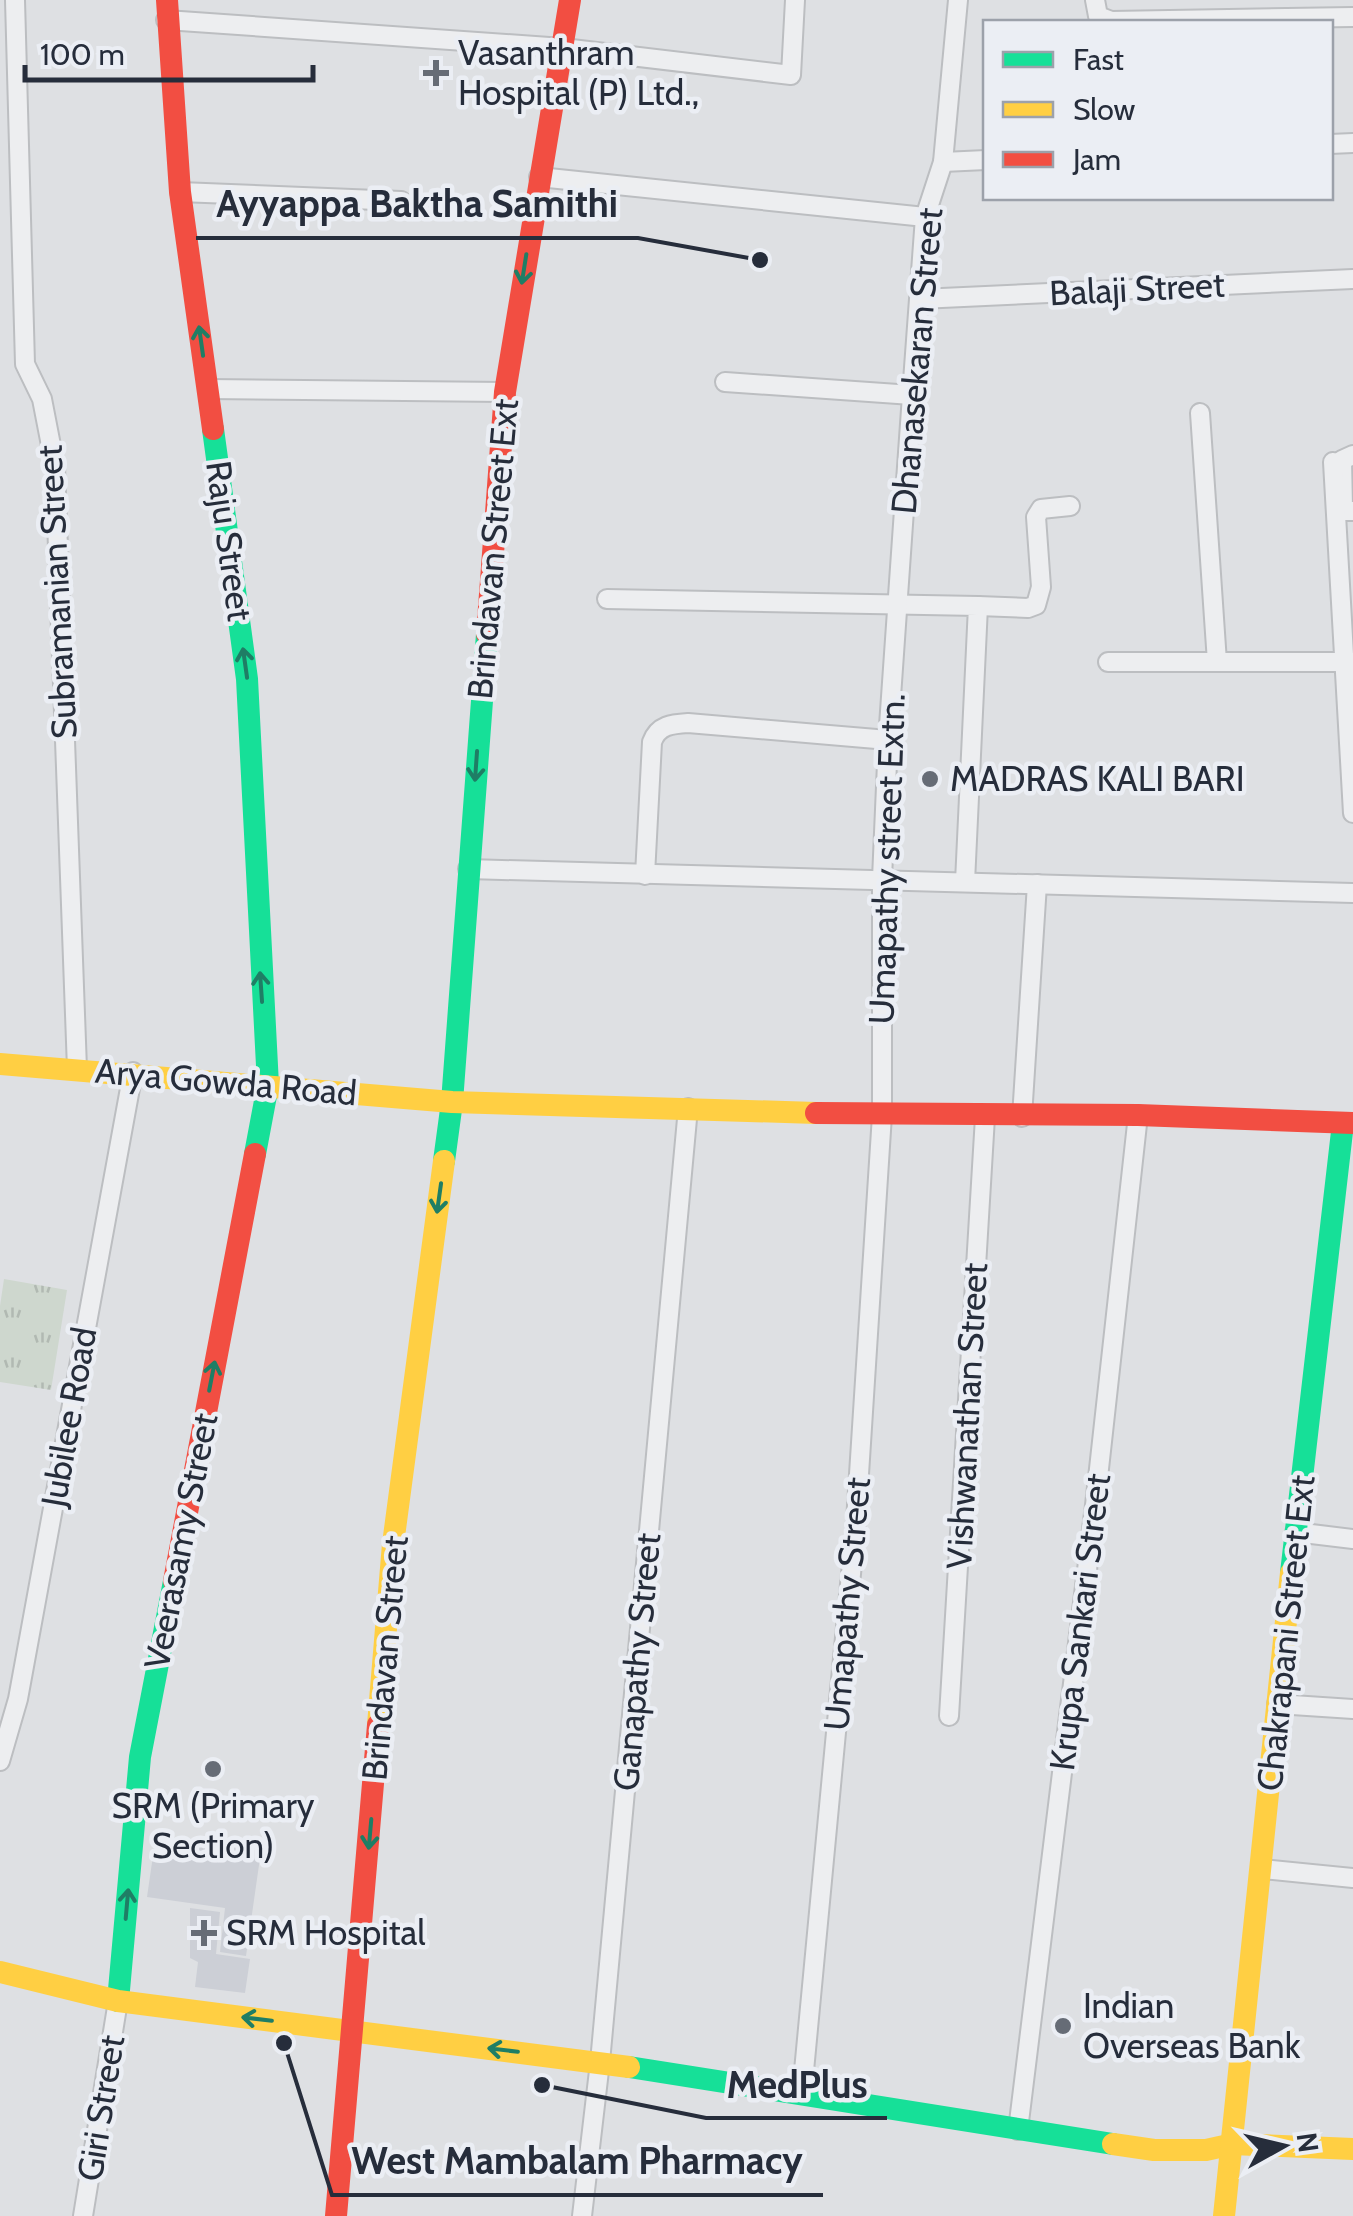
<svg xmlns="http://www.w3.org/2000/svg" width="1353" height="2216" font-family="Cabin,sans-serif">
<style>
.built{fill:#cccfd6}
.park{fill:url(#park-tufts)}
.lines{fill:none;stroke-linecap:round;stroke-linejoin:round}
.street-casing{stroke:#bcbec1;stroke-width:22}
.street{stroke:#edeef0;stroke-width:18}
.fast{stroke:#16e098;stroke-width:22}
.slow{stroke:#ffcf43;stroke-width:22}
.jam{stroke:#f24e42;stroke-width:22}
.oneway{stroke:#1f7e65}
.poi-dot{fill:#666c76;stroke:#ebeef4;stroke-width:4}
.labels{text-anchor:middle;stroke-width:9;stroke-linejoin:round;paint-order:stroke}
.poi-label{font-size:35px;fill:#262d3b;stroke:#ebeef4;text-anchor:start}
.street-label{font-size:35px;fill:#262d3b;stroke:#ebeef4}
.leader{fill:none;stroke:#262d3b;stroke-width:4}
.callout-dot{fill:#262d3b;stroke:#ebeef4;stroke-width:4}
.callout-label{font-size:38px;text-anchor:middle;font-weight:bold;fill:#262d3b;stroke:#ebeef4;stroke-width:9;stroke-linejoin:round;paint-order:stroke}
</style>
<defs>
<pattern id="park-tufts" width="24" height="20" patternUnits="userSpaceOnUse" patternTransform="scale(2.5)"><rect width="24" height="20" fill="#ced7ce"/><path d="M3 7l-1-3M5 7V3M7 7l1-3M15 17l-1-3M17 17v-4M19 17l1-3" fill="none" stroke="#b1b9b2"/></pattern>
</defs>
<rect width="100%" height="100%" fill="#dee0e3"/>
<!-- built -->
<g class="built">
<polygon points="156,1835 261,1851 246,1956 220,1952 225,1908 147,1897"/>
<polygon points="190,1908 220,1912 216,1954 250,1959 245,1993 195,1987 198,1962 190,1958"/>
</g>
<!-- park -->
<polygon class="park" points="4,1279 67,1290 51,1390 0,1382 0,1306"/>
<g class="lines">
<defs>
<g id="street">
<polyline points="15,0 25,364 42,399 55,466 77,1069"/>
<polyline points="1095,0 1098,16 1111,21 1353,17"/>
<polyline points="166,20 563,48 791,75 795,0"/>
<polyline points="1330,144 1353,143"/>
<polyline points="943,162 986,160"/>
<polyline points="539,177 925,217"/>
<polyline points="180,192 401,201"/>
<polyline points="920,299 1353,279"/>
<polyline points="725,382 912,395"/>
<polyline points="208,389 505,392"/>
<polyline points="1200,413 1217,662"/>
<polyline points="1353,455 1342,460 1343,507 1346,511 1353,511"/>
<polyline points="1333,462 1353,813"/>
<polyline points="607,599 978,606 965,882"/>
<polyline points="978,606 1028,608 1036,605 1041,587 1036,517 1041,509 1070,506"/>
<polyline points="1108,662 1353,662"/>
<polyline points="468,869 1353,893"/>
<path d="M645,875L652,742C658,725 672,724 688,723L888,740"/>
<polyline points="1022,1117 1037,884"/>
<polyline points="1295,1532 1353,1539"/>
<polyline points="1277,1704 1353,1709"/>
<polyline points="949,1716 985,1117"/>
<polyline points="0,1761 18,1699 133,1072"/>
<polyline points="1262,1869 1353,1878"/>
<polyline points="802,2092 856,1521 882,1115 882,879 888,740 912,395 925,217 943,162 958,0"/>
<polyline points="1018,2130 1095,1505 1138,1115"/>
<polyline points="83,2216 118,2001"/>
<polyline points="582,2216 600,2062 688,1108"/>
</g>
</defs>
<!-- street casing -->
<use href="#street" class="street-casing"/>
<!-- street -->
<use href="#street" class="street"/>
<!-- fast -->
<g class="fast">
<polyline points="213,429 247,679 268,1085 255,1154"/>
<polyline points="444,1161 452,1102 487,634"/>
<polyline points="1291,1573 1343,1123"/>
<polyline points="118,2001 140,1757 174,1581"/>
<polyline points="629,2067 1113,2144"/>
</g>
<!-- slow -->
<g class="slow">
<polyline points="0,1064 452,1102 816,1113"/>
<polyline points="378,1725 393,1544 444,1161"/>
<polyline points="0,1972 118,2001 629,2067"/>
<polyline points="1113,2144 1154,2150 1206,2150 1233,2144 1353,2149"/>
<polyline points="1224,2216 1291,1573"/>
</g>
<!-- jam -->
<g class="jam">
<polyline points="167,0 180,192 213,429"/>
<polyline points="487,634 505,392 570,0"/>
<polyline points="816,1113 1138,1115 1353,1123"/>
<polyline points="174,1581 255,1154"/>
<polyline points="336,2216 378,1725"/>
</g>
</g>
<!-- one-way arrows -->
<defs><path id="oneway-shaft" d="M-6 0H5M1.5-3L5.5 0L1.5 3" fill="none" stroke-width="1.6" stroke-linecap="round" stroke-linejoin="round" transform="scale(2.5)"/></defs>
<g class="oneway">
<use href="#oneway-shaft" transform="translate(524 269) rotate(99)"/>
<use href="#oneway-shaft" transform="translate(201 341) rotate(-98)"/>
<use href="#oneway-shaft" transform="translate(245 663) rotate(-98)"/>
<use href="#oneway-shaft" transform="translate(476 766) rotate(94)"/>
<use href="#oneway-shaft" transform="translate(261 987) rotate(-94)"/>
<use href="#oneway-shaft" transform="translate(439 1198) rotate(98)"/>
<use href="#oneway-shaft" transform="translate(212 1376) rotate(-79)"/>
<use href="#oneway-shaft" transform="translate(370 1834) rotate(95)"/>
<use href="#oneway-shaft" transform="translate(127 1904) rotate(-85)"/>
<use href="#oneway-shaft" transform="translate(257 2019) rotate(-173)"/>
<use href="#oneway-shaft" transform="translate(503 2050) rotate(-173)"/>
</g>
<!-- markers -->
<g class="poi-dot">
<path d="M431 58h10v10h10v10h-10v10h-10v-10h-10v-10h10z"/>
<circle cx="930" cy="779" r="10"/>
<circle cx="213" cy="1769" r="10"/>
<path d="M199 1918h10v10h10v10h-10v10h-10v-10h-10v-10h10z"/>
<circle cx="1063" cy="2026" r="10"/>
</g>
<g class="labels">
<!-- poi labels -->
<g class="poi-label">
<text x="458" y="65">Vasanthram<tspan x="458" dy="40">Hospital (P) Ltd.,</tspan></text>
<text x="950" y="791">MADRAS KALI BARI</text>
<text x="213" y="1818" text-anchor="middle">SRM (Primary<tspan x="213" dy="40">Section)</tspan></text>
<text x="226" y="1945">SRM Hospital</text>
<text x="1083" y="2018">Indian<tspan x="1083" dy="40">Overseas Bank</tspan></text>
</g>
<!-- street labels -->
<g class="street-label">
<text transform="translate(1137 289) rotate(-3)" y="12">Balaji Street</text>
<text transform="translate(917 361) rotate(-85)" y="12">Dhanasekaran Street</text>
<text transform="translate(229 541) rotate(82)" y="12">Raju Street</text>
<text transform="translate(493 549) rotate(-85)" y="12">Brindavan Street Ext</text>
<text transform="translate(57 592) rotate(-93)" y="12">Subramanian Street</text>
<text transform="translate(887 859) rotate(-88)" y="12">Umapathy street Extn.</text>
<text transform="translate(226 1082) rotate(5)" y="12">Arya Gowda Road</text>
<text transform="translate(967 1416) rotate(-87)" y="12">Vishwanathan Street</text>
<text transform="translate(69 1417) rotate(-80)" y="12">Jubilee Road</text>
<text transform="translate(181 1541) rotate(-79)" y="12">Veerasamy Street</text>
<text transform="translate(847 1604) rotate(-85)" y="12">Umapathy Street</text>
<text transform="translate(1080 1622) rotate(-83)" y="12">Krupa Sankari Street</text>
<text transform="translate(1286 1633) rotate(-84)" y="12">Chakrapani Street Ext</text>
<text transform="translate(385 1658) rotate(-85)" y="12">Brindavan Street</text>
<text transform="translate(637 1662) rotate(-85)" y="12">Ganapathy Street</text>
<text transform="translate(101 2108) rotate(-81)" y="12">Giri Street</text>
</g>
</g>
<!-- callouts -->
<path class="leader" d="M760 260L638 238H196M542 2085L706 2118H887M284 2043L332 2195H823"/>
<g class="callout-dot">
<circle cx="760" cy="260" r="10"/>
<circle cx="542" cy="2085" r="10"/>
<circle cx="284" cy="2043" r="10"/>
</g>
<g class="callout-label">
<text x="417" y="217">Ayyappa Baktha Samithi</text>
<text x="797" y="2098">MedPlus</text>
<text x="577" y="2174">West Mambalam Pharmacy</text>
</g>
<!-- legend -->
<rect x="983" y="20" width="350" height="180" fill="#ebeef4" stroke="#9ca1aa" stroke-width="2.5"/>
<rect x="1003" y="52" width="50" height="15" fill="#16e098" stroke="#9ca1aa" stroke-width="2.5"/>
<text x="1073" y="70" font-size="30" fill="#262d3b">Fast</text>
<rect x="1003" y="102" width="50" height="15" fill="#ffcf43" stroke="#9ca1aa" stroke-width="2.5"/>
<text x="1073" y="120" font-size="30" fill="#262d3b">Slow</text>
<rect x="1003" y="152" width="50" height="15" fill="#f24e42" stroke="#9ca1aa" stroke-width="2.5"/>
<text x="1073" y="170" font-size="30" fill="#262d3b">Jam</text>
<!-- north arrow -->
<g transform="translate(1283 2146) rotate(82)" stroke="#ebeef4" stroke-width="8" paint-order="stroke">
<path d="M0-8L18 38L0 25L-18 38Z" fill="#262d3b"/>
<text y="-15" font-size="28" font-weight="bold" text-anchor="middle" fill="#262d3b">N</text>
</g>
<!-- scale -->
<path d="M25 65v15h288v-15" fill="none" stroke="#262d3b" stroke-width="5"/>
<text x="40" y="65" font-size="30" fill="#262d3b" stroke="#ebeef4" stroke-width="8" paint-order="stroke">100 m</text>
</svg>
